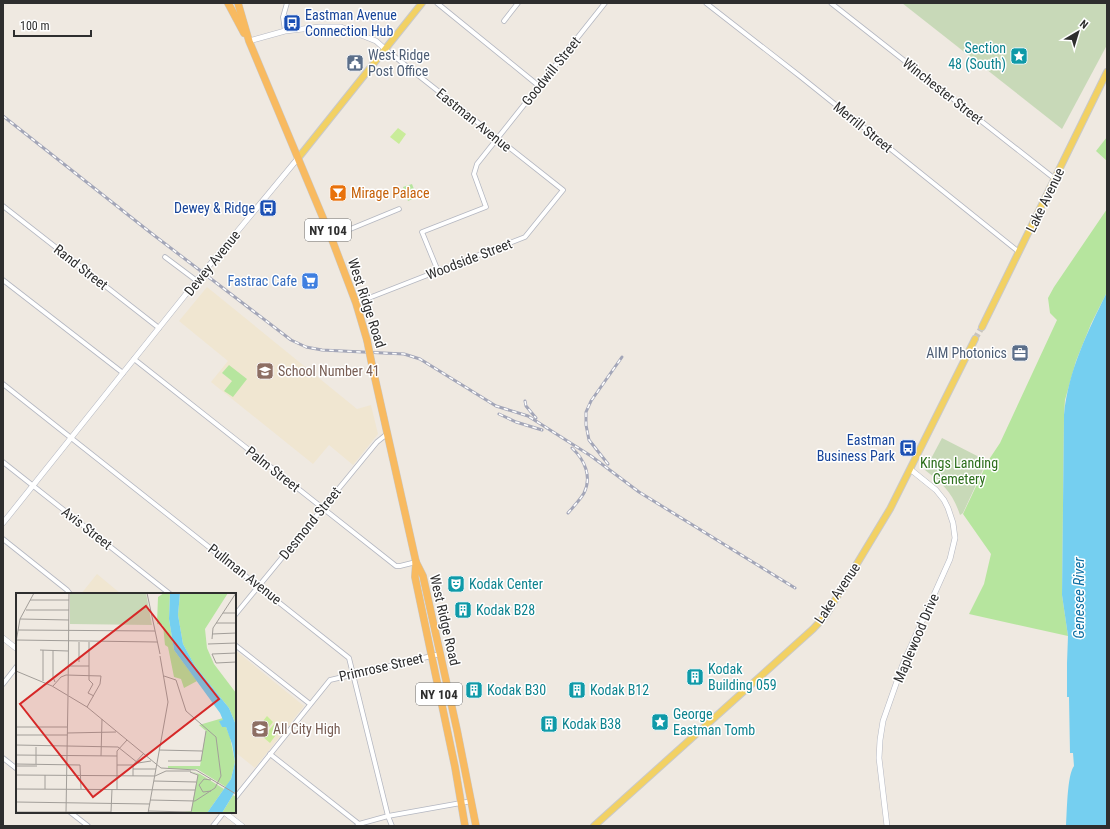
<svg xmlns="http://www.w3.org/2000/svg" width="1110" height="829" font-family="'Roboto Condensed',sans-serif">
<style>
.education{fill:#f0e6d1}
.green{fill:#b6e59e}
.cemetery{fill:#c8d9b8}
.pitch{fill:#c9ec9a}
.water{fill:#75cff0}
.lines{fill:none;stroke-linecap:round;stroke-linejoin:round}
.primary-tunnel{stroke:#c8c4bd;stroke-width:6;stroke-dasharray:6 3;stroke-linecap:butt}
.minor-casing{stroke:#b4b7c1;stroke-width:5.5}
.tertiary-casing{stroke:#b4b7c1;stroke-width:6}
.primary-casing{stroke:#c9c9c9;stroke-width:8}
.trunk-casing{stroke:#c9c9c9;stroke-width:8}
.minor{stroke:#fff;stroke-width:4}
.tertiary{stroke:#fff;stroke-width:5}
.primary{stroke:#f2d163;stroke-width:6}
.trunk{stroke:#f8ba60;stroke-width:7}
.rail-casing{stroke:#a3a6b8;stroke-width:3}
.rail{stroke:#fff;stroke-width:1.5;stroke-dasharray:4.5;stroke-linecap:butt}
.tertiary-bridge-casing{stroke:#b4b7c1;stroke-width:6;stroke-linecap:butt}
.trunk-bridge-casing{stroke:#c9c9c9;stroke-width:8;stroke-linecap:butt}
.tertiary-bridge{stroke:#fff;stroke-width:5}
.trunk-bridge{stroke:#f8ba60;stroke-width:7}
.labels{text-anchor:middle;stroke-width:3;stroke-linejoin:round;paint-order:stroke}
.shield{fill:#fff;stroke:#6d6d6d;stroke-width:1}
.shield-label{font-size:13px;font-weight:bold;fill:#2e2e2e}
.transit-label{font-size:14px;fill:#164399;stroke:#fff;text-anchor:end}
.culture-label{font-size:14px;fill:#0d838f;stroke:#fff;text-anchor:start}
.service-label{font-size:14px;fill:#4e5e75;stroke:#fff;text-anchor:start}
.street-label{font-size:14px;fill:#2e2e2e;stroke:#fff}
.food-label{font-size:14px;fill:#c56008;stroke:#fff;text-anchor:start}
.shop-label{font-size:14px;fill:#366cbe;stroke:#fff;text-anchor:end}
.education-label{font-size:14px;fill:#785e54;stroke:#fff;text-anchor:start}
.park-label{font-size:14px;fill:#2c6e1b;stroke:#fff}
.water-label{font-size:15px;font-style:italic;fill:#0d6fa3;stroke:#fff}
.inset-road{fill:none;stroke:#a29e99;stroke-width:1}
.view{fill:#d62828;fill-opacity:0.15;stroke:#d62828;stroke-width:2}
.inset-edge{fill:none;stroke:#2e2e2e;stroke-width:2}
</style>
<rect width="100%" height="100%" fill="#efe9e1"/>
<!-- education -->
<g class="education">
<polygon points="207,287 357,409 371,405 378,434 353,465 329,445 313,464 211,382 228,361 179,321"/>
<polygon points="97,574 121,594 81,594"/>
<polygon points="235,650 304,706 255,768 235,752"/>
</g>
<!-- green -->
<g class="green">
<polygon points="1107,137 1107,161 1096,151"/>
<polygon points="412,184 417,197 408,201 403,187"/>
<polygon points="1107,209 1107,292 1091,324 1076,361 1065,400 1064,415 1062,595 1068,636 969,614 984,584 991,554 963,514 988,461 1000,443 1057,320 1050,313 1048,298 1054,287"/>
<polygon points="229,365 247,379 233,397 224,391 232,381 222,373"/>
</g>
<!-- cemetery -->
<g class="cemetery">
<polygon points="902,3 1107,3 1107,45 1062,129"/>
<path d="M942,438L987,461L963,513L960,515C953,493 942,483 925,470Z"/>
</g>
<!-- pitch -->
<g class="pitch">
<polygon points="398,128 406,134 399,144 390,137"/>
<polygon points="267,716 273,722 262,736 255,731"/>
<polygon points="275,723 281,728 270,743 263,737"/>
</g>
<!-- water -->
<path class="water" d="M1107,292V826H1066C1067,813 1067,775 1074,766L1073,753H1070L1069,697H1067V663L1068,636L1062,595L1064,415C1068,371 1088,331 1107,292Z"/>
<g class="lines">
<!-- primary-tunnel -->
<polyline class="primary-tunnel" points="975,339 982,327"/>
<defs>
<g id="minor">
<polyline points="437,3 539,86"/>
<polyline points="706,3 801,77 1019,252"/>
<polyline points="831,3 1055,179"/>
<polyline points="504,21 518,3"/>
<polyline points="285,31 283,17 287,3"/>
<polyline points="3,206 159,328"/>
<polyline points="331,237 399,209"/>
<polyline points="165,257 197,281"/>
<polyline points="438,271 422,232 486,207 474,174 477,164 605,3"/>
<polyline points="3,280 123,373"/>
<polyline points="356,303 525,237 563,190 385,49"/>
<polyline points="134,359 396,566 400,566 416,562"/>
<polyline points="3,384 349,658 388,816 392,826"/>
<polyline points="3,462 170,594"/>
<polyline points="3,539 67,590 70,594"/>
<polyline points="235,615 377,442 387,434"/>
<polyline points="235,645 310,704"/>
<polyline points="3,684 17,666"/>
<polyline points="270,754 359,824"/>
<polyline points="3,758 17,769"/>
<polyline points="235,798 330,680 440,654"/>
<polyline points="70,812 88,826"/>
<polyline points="213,826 224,812"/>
<polyline points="357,826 359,824 388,816 472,801"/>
</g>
<g id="tertiary">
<polyline points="249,41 285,31 320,27 341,27 376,41 385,49"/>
<polyline points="212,262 299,157"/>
<polyline points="3,523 198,279"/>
<polyline points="3,638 17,649"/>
<polyline points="224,812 242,826"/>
<polyline points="887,826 879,758 880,740 883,721 903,664 950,559 955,538 953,523 948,508 944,500 936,490 910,469"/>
</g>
<g id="primary">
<polyline points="299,157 422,3"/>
<polyline points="982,327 1107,72"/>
<polyline points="594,826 813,629 826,615 890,509 975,339"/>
</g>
<g id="trunk">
<polyline points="228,3 244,33"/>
<polyline points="238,3 249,41 331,237 356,303 367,340"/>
<polyline points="372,365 416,562 423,576 457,730 476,826"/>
<polyline points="416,562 415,577 455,767 465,826"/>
</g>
</defs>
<!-- minor casing -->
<use href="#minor" class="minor-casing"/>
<!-- tertiary casing -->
<use href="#tertiary" class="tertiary-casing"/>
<!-- primary casing -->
<use href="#primary" class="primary-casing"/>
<!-- trunk casing -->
<use href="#trunk" class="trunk-casing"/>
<!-- minor -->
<use href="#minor" class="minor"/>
<!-- tertiary -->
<use href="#tertiary" class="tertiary"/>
<!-- primary -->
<use href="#primary" class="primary"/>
<!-- trunk -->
<use href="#trunk" class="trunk"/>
<defs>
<g id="rail">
<polyline points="3,116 151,233 291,340 306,347 322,350 404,354 420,359 496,406 528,416 591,456 639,492 795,588"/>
<polyline points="525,401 526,406 536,418"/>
<polyline points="499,414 516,422 542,430"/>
<polyline points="608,464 589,440 586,425 586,412 591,401 622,357"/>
<path d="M568,513C573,507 580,500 584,493C592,477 585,460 572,448"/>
</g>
</defs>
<!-- rail casing -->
<use href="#rail" class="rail-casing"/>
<!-- rail -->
<use href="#rail" class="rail"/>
<defs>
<polyline id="tertiary-bridge" points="198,279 212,262"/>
<polyline id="trunk-bridge" points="367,340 372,365"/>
</defs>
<!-- tertiary-bridge casing -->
<use href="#tertiary-bridge" class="tertiary-bridge-casing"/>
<!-- trunk-bridge casing -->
<use href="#trunk-bridge" class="trunk-bridge-casing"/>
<!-- tertiary-bridge -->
<use href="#tertiary-bridge" class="tertiary-bridge"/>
<!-- trunk-bridge -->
<use href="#trunk-bridge" class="trunk-bridge"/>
</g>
<!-- icons -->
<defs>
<symbol id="bus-square" viewBox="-11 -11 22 22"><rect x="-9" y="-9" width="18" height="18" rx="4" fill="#1a4fb4" stroke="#fff"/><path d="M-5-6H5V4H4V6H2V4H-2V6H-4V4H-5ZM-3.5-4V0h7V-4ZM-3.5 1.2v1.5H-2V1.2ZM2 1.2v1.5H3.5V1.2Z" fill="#fff"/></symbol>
<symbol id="sight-square" viewBox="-11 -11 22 22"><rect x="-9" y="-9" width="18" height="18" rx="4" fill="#0f9aa8" stroke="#fff"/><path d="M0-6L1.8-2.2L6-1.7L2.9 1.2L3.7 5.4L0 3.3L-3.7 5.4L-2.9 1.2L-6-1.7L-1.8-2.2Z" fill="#fff"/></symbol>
<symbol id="civic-square" viewBox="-11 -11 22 22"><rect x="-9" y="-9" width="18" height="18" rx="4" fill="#5c6f8a" stroke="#fff"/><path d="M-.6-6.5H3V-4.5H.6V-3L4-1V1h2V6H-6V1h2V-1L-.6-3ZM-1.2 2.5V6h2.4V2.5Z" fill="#fff"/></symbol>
<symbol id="bar-square" viewBox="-11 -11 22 22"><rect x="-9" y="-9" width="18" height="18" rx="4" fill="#e8710a" stroke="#fff"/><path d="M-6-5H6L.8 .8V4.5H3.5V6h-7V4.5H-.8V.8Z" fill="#fff"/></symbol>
<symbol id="supermarket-square" viewBox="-11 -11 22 22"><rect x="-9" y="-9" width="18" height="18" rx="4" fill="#3f7fe0" stroke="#fff"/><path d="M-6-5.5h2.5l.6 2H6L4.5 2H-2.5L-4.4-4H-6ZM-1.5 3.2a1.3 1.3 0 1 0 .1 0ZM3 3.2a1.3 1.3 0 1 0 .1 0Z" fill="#fff"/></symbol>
<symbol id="office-square" viewBox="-11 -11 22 22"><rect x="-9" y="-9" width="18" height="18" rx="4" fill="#5c6f8a" stroke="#fff"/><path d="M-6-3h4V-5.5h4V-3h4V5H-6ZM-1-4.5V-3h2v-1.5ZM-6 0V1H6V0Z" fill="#fff"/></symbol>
<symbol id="school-square" viewBox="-11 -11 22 22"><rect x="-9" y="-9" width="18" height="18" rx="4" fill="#8d6e63" stroke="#fff"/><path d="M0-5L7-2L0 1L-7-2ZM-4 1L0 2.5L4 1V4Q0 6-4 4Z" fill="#fff"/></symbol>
<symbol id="theatre-square" viewBox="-11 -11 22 22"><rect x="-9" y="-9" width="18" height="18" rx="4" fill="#0f9aa8" stroke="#fff"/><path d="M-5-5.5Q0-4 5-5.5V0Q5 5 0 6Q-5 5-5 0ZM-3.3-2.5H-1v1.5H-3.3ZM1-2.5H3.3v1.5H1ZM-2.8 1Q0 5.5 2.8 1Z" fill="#fff"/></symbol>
<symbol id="building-square" viewBox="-11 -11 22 22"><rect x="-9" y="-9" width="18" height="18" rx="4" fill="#0f9aa8" stroke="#fff"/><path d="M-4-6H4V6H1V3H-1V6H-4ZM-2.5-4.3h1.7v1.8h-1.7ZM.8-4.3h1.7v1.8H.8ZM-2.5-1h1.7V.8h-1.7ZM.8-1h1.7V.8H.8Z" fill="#fff"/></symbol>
</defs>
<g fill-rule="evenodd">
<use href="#bus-square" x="282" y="13" width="20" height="20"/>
<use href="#sight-square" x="1009" y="46" width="20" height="20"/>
<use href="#civic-square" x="345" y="53" width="20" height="20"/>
<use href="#bar-square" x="328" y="183" width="20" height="20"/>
<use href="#bus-square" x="258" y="198" width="20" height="20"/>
<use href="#supermarket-square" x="300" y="271" width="20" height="20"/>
<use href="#office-square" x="1010" y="343" width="20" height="20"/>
<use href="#school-square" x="255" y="361" width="20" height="20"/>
<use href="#bus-square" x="898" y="438" width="20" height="20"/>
<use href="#theatre-square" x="446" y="574" width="20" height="20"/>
<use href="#building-square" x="453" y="600" width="20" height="20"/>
<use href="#building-square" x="685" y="667" width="20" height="20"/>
<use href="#building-square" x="464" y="680" width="20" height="20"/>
<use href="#building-square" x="567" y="680" width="20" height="20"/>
<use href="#sight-square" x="650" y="712" width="20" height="20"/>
<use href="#building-square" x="539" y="714" width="20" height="20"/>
<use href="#school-square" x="250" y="719" width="20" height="20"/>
</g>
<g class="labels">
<!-- shield labels -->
<g class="shield">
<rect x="305" y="219" width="46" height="22" rx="3"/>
<rect x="416" y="683" width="46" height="22" rx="3"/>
</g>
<g class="shield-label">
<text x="328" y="235">NY 104</text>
<text x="439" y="699">NY 104</text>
</g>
<!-- transit labels -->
<g class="transit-label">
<text x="305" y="20" text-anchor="start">Eastman Avenue<tspan x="305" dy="16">Connection Hub</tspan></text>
<text x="255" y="213">Dewey &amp; Ridge</text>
<text x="895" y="445">Eastman<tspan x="895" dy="16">Business Park</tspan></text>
</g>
<!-- culture labels -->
<g class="culture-label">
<text x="1006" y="53" text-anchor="end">Section<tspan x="1006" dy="16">48 (South)</tspan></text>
<text x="469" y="589">Kodak Center</text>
<text x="476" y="615">Kodak B28</text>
<text x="708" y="674">Kodak<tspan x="708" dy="16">Building 059</tspan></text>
<text x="487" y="695">Kodak B30</text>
<text x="590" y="695">Kodak B12</text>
<text x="673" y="719">George<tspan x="673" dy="16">Eastman Tomb</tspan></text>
<text x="562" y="729">Kodak B38</text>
</g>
<!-- service labels -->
<g class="service-label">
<text x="368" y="60">West Ridge<tspan x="368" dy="16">Post Office</tspan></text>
<text x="1007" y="358" text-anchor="end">AIM Photonics</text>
</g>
<!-- street labels -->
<g class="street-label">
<text transform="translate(551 71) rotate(-51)" y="5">Goodwill Street</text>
<text transform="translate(943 91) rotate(38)" y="5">Winchester Street</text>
<text transform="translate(474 120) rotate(39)" y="5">Eastman Avenue</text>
<text transform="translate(863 127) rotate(39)" y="5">Merrill Street</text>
<text transform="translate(1045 200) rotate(-64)" y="5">Lake Avenue</text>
<text transform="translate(469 259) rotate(-21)" y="5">Woodside Street</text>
<text transform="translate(212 263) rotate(-51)" y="5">Dewey Avenue</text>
<text transform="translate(81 267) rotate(38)" y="5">Rand Street</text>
<text transform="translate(367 303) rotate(72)" y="5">West Ridge Road</text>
<text transform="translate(273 469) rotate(38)" y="5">Palm Street</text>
<text transform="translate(310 523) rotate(-51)" y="5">Desmond Street</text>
<text transform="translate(87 528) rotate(38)" y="5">Avis Street</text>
<text transform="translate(245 574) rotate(38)" y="5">Pullman Avenue</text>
<text transform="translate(837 593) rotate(-56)" y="5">Lake Avenue</text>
<text transform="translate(445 620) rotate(77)" y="5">West Ridge Road</text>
<text transform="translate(916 638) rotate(-67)" y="5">Maplewood Drive</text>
<text transform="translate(381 667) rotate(-13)" y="5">Primrose Street</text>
</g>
<!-- food labels -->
<g class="food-label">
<text x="351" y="198">Mirage Palace</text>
</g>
<!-- shop labels -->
<g class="shop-label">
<text x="297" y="286">Fastrac Cafe</text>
</g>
<!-- education labels -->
<g class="education-label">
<text x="278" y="376">School Number 41</text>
<text x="273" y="734">All City High</text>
</g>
<!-- park labels -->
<g class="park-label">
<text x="959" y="468">Kings Landing<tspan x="959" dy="16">Cemetery</tspan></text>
</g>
<!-- water labels -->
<g class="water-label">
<text transform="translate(1079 598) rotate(-90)" y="5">Genesee River</text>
</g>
</g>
<!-- overview -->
<g transform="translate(16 593)">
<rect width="220" height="220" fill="#efe9e1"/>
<path d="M148,0H154L153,26L158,57L181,88L168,95L165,86L158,84L152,54L149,52L147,32L141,31L142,4ZM164,0H212L189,36L191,55L198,71L220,100V132L213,115L179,73L167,51L162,22ZM207,125V128H204L206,134H210L214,144L219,169L215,186L210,194L181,176H152V173H184L190,138L183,132ZM173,178L177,179L184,181L208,196L191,220H157L175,218L182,181ZM217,202L220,204V220H206Z" fill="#b6e59e"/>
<path d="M54,0H130L136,32L54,31Z" fill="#c8d9b8"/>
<path d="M154,0H164L162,22L167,51L179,73L213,115L220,132V197L206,220H191L215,186L219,169L216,151L210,134H206L203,128L207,127L204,120L158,57L153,26Z" fill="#75cff0"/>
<path class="inset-road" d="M131,0L144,61M14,7H53M10,17H53M207,20H220M4,26L53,27M200,30H220M2,37L139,38M196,41L220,40M196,46L197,35L220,0M0,47L141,49M0,49L4,26L18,0M73,49V87L77,91L72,100L78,103M192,51L220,50M24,57L52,58M37,57V84L39,89M220,60L196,61L200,70L220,69M63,69V49M52,73H73M0,78L36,93L71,114L145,175L180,177L220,201M27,88V57M37,93L45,84L50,82L85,83L84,91L71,114M52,102L53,0M0,134H51M51,140L100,139M0,142H51M0,152L102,154L122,170L135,168M143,157L186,158M0,162L101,163M85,163L86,126M152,168H185L190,138M0,171L64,172L65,196M20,171V154M101,172H117M0,173H21M117,176H140M150,178H175M174,179L182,182L175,220M0,182L139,183M29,182V196M117,183V172L128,160M139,183L150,178M138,188L180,189M0,196L179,197M101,197V158L111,147M195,198L187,199L183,192L188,186L195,187M134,207L179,208L199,195L205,183L200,144L170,118L160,87L148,83M0,209L134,211M132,218L175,219M0,219H95M95,219L96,196M50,220L52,103M132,220L152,109L144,63"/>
<path class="view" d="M130,13L203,106L77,204L4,111Z"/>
<rect width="220" height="220" class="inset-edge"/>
</g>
<!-- border -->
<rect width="1110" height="829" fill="none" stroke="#2e2e2e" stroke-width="8"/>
<!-- north arrow -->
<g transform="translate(1078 32) rotate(38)" stroke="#ffffff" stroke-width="3" paint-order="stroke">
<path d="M0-3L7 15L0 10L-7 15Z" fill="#2e2e2e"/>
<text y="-6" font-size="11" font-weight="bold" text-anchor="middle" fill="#2e2e2e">N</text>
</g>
<!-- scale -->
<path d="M14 30v6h77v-6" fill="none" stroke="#2e2e2e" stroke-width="2"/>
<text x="20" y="30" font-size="12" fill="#2e2e2e" stroke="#ffffff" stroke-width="3" paint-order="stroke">100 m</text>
</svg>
